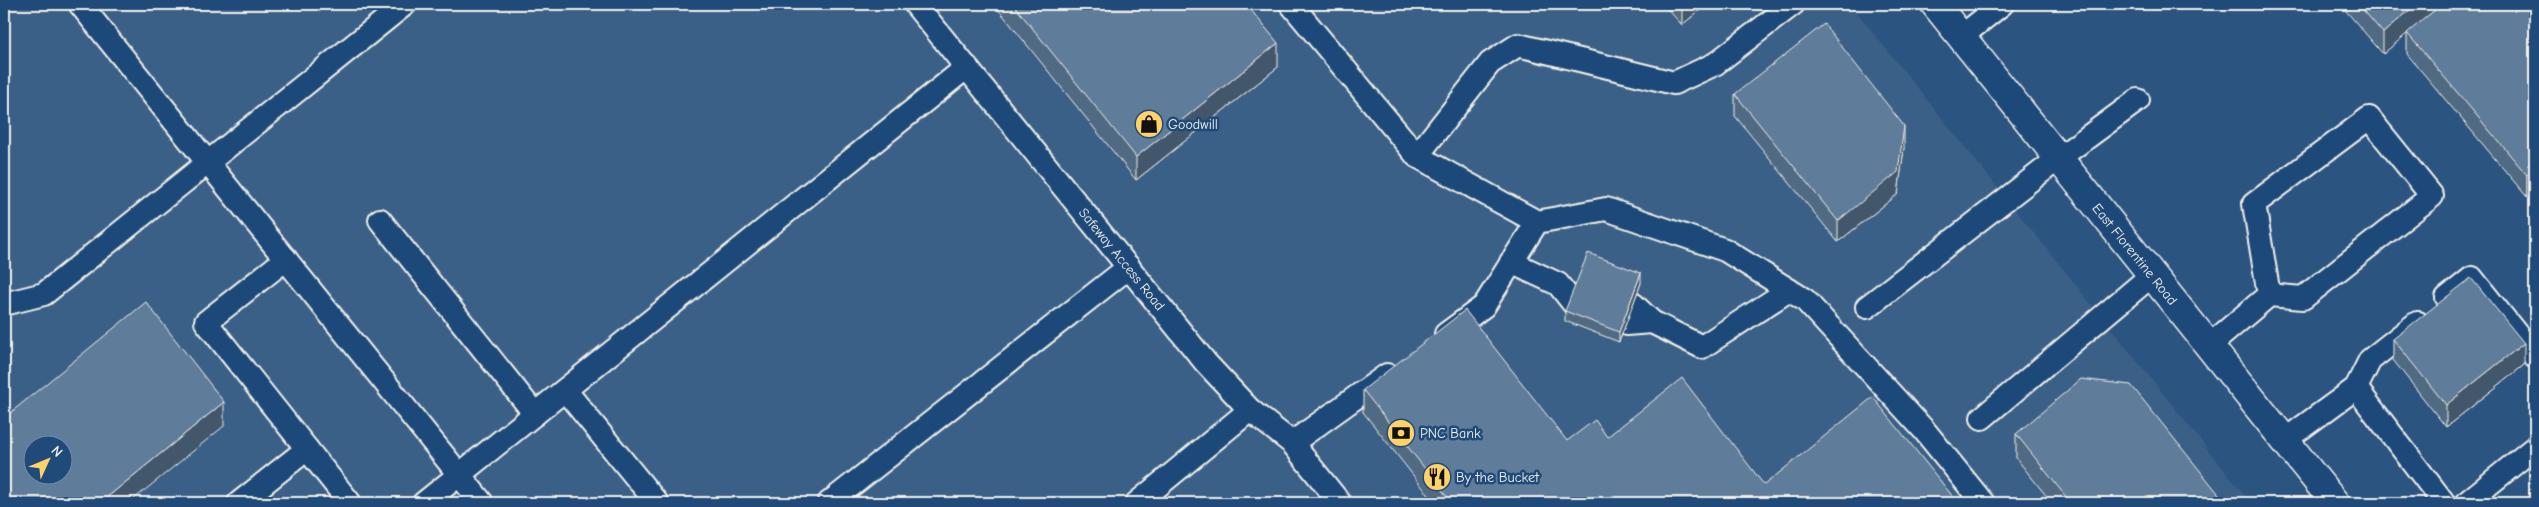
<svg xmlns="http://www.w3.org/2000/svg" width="2539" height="507" font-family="'Comic Neue',sans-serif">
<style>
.built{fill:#3b6088;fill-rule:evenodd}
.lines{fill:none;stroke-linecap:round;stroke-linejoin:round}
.service-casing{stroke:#f4f1e8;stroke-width:26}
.tertiary-casing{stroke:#f4f1e8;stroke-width:31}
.service{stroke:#1f4a7a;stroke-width:22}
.tertiary{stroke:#1f4a7a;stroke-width:28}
.wall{fill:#516a84;stroke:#f4f1e8}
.shaded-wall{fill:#42566c;stroke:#f4f1e8}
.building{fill:#5e7b9a;stroke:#f4f1e8;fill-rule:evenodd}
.labels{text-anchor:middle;stroke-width:5;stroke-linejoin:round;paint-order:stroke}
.poi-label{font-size:14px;fill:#f4f1e8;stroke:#1f4a7a;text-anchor:start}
.street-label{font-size:14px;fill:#f4f1e8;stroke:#1f4a7a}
</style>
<rect width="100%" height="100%" fill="#2c5481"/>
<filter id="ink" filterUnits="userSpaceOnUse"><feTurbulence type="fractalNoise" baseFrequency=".02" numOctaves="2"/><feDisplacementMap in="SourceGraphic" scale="10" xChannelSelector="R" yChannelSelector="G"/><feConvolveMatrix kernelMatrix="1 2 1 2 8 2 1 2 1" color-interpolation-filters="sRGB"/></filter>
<g filter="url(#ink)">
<!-- built -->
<path class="built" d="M4,4H1850L2251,503H4ZM32,444H62V474H32Z"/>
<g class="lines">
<defs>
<g id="service">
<polyline points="80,4 482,503"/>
<polyline points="915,4 1206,363 1250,410 1292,443 1340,503"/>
<polyline points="1291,4 1417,156 1537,222"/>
<polyline points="1962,36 2002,4"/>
<polyline points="1417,156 1490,63 1518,45 1674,83 1715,64 1793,4"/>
<polyline points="380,220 535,414"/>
<polyline points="286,259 206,322 350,503"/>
<polyline points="1511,262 1558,284 1573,303"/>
<polyline points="2447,298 2472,278 2535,357"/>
<polyline points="4,304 44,294 405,4"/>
<polyline points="1633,304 1652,322 1702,347 1789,290"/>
<polyline points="1867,307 2059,158 2138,100"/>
<polyline points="1626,324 1652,322"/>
<polyline points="1446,334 1484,306 1537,222 1606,209 1725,250 1805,300 1924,430 1983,503"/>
<polyline points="2209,346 2269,295 2303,298 2432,196 2369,118 2254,204 2269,295"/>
<polyline points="2356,388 2444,503"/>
<polyline points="565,390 657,503"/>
<polyline points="1982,418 2152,275"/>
<polyline points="2285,440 2356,388 2370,360 2417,323"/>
<polyline points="1292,443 1387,375"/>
<polyline points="239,503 307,449"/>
<polyline points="424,503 967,67"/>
<polyline points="829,503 1129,267"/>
<polyline points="1137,503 1250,410"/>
<polyline points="2466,503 2535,447"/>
</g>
<polyline id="tertiary" points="1935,4 2335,503"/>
</defs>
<!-- service casing -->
<use href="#service" class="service-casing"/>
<!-- tertiary casing -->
<use href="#tertiary" class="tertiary-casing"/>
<!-- service -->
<use href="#service" class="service"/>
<!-- tertiary -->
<use href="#tertiary" class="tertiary"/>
</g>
<!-- wall -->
<g class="wall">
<polygon points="994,4 1246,4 1278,67 1136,180"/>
<polygon points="1663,4 1707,4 1682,25"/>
<polygon points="2340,4 2527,4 2527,197 2407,54 2407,33 2383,54"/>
<polygon points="1735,94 1904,148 1898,194 1838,242 1735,116"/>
<polygon points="1641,283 1619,342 1565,321 1565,311"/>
<polygon points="2393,339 2524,365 2446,427 2393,360"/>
<polygon points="1363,390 1567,441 1607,437 1764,485 1958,503 1435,503 1363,412"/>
<polygon points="2016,434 2226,503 2052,503 2016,458"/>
</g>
<!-- shaded-wall -->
<g class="shaded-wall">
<polygon points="1682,4 1707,4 1682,25"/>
<polygon points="2417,4 2442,4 2383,54 2383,33"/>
<polygon points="1278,43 1278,67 1136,180 1136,157"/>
<polygon points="1904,126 1904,148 1898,194 1838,242 1838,221"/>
<polygon points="2535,168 2535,189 2527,197 2527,175"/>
<polygon points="1641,273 1641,283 1619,342 1619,332"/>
<polygon points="2524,343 2524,365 2446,427 2446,405"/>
<polygon points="224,402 224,426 129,503 100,503"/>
</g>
<!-- building -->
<g class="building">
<polygon points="1013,4 1246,4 1278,43 1136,157"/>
<polygon points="2358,4 2417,4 2383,33"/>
<polygon points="2442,4 2527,4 2535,14 2535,168 2527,175 2407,33"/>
<polygon points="1824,24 1904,126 1898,172 1838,221 1735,94"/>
<polygon points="1588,253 1641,273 1619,332 1565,311"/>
<polygon points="2471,278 2524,343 2446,405 2393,339"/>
<path d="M146,302L224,402L100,503H4V418ZM32,444H62V474H32Z"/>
<polygon points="1465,310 1567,441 1595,420 1607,437 1682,378 1764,485 1873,397 1958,503 1452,503 1363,390"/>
<polygon points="2081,379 2131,385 2226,503 2071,503 2016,434"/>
</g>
</g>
<!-- icons -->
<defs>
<symbol id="shop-disc" viewBox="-11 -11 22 22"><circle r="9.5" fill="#ffd166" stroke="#1f4a7a"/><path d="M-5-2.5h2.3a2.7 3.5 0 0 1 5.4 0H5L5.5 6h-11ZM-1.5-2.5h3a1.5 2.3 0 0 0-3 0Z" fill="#111"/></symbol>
<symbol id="bank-disc" viewBox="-11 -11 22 22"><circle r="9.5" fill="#ffd166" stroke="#1f4a7a"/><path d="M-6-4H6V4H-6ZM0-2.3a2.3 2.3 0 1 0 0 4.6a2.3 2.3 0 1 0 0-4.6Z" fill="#111"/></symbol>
<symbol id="restaurant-disc" viewBox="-11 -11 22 22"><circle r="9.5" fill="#ffd166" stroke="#1f4a7a"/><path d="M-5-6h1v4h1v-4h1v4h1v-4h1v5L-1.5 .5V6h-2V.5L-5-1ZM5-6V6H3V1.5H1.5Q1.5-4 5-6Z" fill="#111"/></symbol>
</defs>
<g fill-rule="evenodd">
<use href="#shop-disc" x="1133" y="108" width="32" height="32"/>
<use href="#bank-disc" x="1385" y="417" width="32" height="32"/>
<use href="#restaurant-disc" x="1421" y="461" width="32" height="32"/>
</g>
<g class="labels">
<!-- poi labels -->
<g class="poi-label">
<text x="1168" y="129">Goodwill</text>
<text x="1420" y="438">PNC Bank</text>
<text x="1456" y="482">By the Bucket</text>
</g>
<!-- street labels -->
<g class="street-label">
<text transform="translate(2135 254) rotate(51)" y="5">East Florentine Road</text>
<text transform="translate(1122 259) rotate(51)" y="5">Safeway Access Road</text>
</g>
</g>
<!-- margin -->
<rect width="2539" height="507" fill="none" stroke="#1f4a7a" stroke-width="20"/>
<rect x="10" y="10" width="2519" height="487" fill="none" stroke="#f4f1e8" stroke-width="2" filter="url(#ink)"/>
<!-- north arrow -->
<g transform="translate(48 460) rotate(46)"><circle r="24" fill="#1f4a7a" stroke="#748da6"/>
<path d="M0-4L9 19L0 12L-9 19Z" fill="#ffd166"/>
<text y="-8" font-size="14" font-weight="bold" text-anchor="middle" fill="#f4f1e8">N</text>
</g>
</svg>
